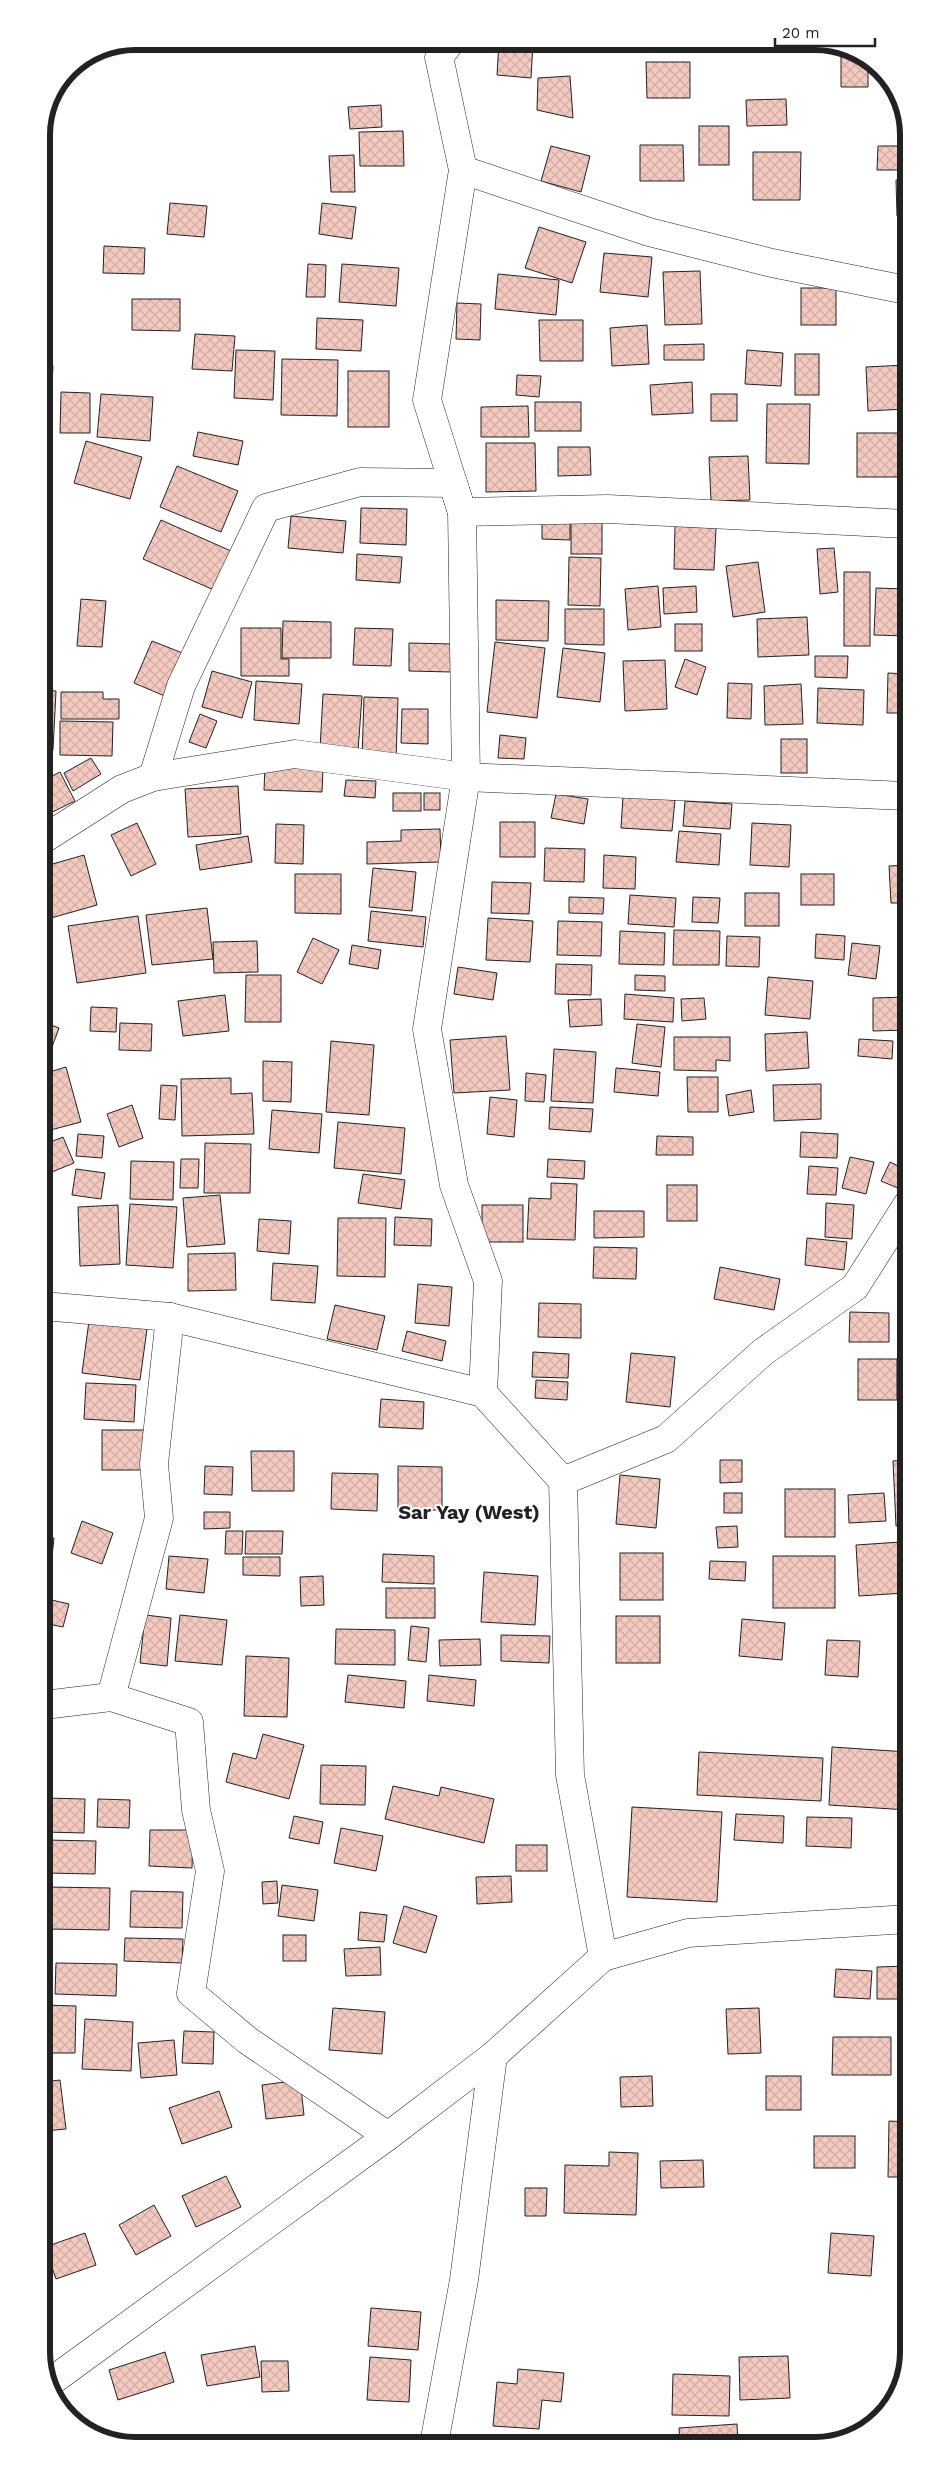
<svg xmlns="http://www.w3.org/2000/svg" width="950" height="2487" font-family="'Work Sans',sans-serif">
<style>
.building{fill:url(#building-cross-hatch);stroke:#222}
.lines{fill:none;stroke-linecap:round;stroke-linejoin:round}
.street-casing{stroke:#222;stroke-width:29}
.secondary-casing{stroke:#222;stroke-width:29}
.street{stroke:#fff;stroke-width:28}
.secondary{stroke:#fff;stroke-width:28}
.labels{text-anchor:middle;stroke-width:4;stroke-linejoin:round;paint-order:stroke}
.quarter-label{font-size:20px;font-weight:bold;fill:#222;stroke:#fff}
.rim{fill:none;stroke:#222;stroke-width:6}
</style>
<defs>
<pattern id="building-cross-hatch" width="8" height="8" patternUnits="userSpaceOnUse" patternTransform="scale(1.25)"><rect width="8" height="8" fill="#f3c9c0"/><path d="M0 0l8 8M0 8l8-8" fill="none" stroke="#d0aca5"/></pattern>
</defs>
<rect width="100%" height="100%" fill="#fff"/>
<!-- building -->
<g class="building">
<polygon points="499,41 533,43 531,78 497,75"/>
<polygon points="841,49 868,59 868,87 841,87"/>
<polygon points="646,62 690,62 690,98 647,98"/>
<polygon points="570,76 573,118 537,110 538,78"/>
<polygon points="786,99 787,125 747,126 746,100"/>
<polygon points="381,105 382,127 350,129 348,107"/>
<rect x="699" y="126" width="30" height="39"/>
<polygon points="403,131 404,166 360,166 359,132"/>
<polygon points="640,145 683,145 684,181 640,181"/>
<polygon points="551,146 590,156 581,192 541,181"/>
<polygon points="878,146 906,146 906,170 877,170"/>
<polygon points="753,152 801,152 800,200 753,200"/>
<polygon points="354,155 355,192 331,192 329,156"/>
<polygon points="896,180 906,180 906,216 897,216"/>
<polygon points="170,203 207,206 204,237 167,234"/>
<polygon points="322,203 356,207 352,239 319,234"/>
<polygon points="539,227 586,242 572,283 525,268"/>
<polygon points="104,246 145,248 144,274 103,273"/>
<polygon points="604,253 652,257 648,297 600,292"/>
<polygon points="308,264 326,265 325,297 306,297"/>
<polygon points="342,264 399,268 396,306 339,302"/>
<polygon points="700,271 702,324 665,325 663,272"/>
<polygon points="498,274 559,280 556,315 495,309"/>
<rect x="801" y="288" width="35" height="37"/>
<polygon points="132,299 180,299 180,331 132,330"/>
<polygon points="457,303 481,304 480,340 456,339"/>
<polygon points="317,318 363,320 361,351 316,349"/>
<polygon points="539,320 583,320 583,361 540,361"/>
<polygon points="647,325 649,364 612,366 610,328"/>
<polygon points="195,334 235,336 232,371 192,369"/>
<polygon points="704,344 704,360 664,360 664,345"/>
<polygon points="236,350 275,351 273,400 234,398"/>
<polygon points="747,350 783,353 781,386 745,384"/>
<rect x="795" y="354" width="24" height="41"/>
<polygon points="282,359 338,360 337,416 281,415"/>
<polygon points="906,365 906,409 868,411 866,367"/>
<polygon points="42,366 53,366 50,419 42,419"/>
<rect x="348" y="371" width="41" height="56"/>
<polygon points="517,375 541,376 539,397 516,395"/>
<polygon points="692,382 693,413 652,415 650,385"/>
<polygon points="61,392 90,393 90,433 60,433"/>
<polygon points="101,394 153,397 150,441 97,437"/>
<rect x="711" y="394" width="26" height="27"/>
<rect x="535" y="402" width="46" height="29"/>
<polygon points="767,404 810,404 809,464 766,463"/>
<polygon points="528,406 529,437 481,437 481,407"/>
<polygon points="198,432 243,441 238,465 193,456"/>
<rect x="857" y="433" width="42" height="44"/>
<polygon points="86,441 142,457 130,499 74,483"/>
<polygon points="486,443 535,443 536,491 486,492"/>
<polygon points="558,447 590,447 591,475 558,476"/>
<polygon points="748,456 750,500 711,501 709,457"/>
<polygon points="177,466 238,491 221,532 160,507"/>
<polygon points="361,508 407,509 406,545 360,543"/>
<polygon points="291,516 346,521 343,553 288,548"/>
<polygon points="542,518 570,519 570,540 542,539"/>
<rect x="571" y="518" width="31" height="36"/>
<polygon points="161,520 231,551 214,590 143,559"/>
<polygon points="675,526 716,528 714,570 674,569"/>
<polygon points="834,548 838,592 820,594 817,549"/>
<polygon points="357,554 402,557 400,583 356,580"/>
<polygon points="569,557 601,558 600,606 568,605"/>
<polygon points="758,562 765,612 733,617 726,566"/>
<rect x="844" y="572" width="26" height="74"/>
<polygon points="42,575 48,576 44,623 42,623"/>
<polygon points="658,586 661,627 628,630 625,589"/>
<polygon points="696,586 697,612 664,614 663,588"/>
<polygon points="876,588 906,589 906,636 874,635"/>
<polygon points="81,599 106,601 102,647 77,646"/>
<polygon points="496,600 549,601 548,641 496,640"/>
<polygon points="565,609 604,609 604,645 565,644"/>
<polygon points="807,617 809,655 758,657 757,619"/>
<polygon points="283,621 331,622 331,658 282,658"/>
<rect x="675" y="624" width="27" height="27"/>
<polygon points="241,628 281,628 281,659 289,659 289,676 241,676"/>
<polygon points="355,628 393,629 391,666 353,665"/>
<polygon points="152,641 185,654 167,697 134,683"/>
<polygon points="495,642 545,648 537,718 487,712"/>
<polygon points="409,643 452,644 452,672 409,671"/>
<polygon points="563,648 605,653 600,702 557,697"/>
<polygon points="815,656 848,656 847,678 815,677"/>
<polygon points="685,659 706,667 697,695 675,687"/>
<polygon points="665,660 667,709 625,711 623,661"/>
<polygon points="212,671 252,682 242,718 202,707"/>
<polygon points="888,673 906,674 906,713 887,713"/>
<polygon points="256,681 302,684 299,724 254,720"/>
<polygon points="728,683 752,684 751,719 727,718"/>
<polygon points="801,684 803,724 765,725 764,686"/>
<polygon points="818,688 864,690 863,725 817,723"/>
<polygon points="42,690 56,691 53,750 42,749"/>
<polygon points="61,692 103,692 103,699 119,699 119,719 61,719"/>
<polygon points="323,694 362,696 358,751 320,749"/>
<polygon points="364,697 398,698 396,760 362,759"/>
<polygon points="402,709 428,709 428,744 401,743"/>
<polygon points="200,714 217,721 206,748 189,742"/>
<polygon points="60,721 113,722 112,756 60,755"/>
<polygon points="500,735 526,738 524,759 498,758"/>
<rect x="781" y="739" width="26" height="34"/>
<polygon points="91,758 101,774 73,791 64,773"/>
<polygon points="265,765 323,768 322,792 264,790"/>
<polygon points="60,772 75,801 42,817 42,781"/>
<polygon points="346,780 376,781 375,798 344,796"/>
<polygon points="238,786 241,834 188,837 185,789"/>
<rect x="393" y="793" width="28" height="18"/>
<rect x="424" y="793" width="16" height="17"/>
<polygon points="556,794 588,799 584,824 551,818"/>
<polygon points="623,796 675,800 672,831 621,828"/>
<polygon points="685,801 732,804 730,829 683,826"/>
<rect x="500" y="822" width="35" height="35"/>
<polygon points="137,823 156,864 131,876 111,835"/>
<polygon points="752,823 791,825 789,867 750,865"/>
<polygon points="276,824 304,825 303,864 275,863"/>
<polygon points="440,829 441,862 367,864 367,842 401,841 401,830"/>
<polygon points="679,831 721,834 719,865 676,862"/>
<polygon points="248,836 252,862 200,870 196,845"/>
<polygon points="545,848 585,849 584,882 544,881"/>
<polygon points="84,855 97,905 51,918 42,886 42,867"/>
<polygon points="604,855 636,857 635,889 603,888"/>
<polygon points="907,865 907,903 891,903 889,866"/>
<polygon points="373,868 416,872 412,911 369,907"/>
<polygon points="295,874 341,874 341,914 295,913"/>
<rect x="801" y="874" width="33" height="31"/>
<polygon points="492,882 531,883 529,914 491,913"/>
<rect x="745" y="893" width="34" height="33"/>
<polygon points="630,895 676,898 674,927 628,924"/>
<polygon points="569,897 604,898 603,914 569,913"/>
<polygon points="693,897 720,898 718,923 692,922"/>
<polygon points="207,908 213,959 152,965 146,915"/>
<polygon points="371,911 426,917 423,947 368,941"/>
<polygon points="138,916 146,973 77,983 68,926"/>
<polygon points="488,918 533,921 530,962 486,960"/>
<polygon points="558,921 602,922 601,956 557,955"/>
<polygon points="674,930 720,931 719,965 673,965"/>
<polygon points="620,931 665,933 664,965 619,964"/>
<polygon points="816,934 845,936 844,960 815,958"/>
<polygon points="727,936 760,937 759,967 726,966"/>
<polygon points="313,938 339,950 322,984 297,972"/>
<polygon points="257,941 258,972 214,973 213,942"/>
<polygon points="852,943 880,946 876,979 848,975"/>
<polygon points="352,945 381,950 378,969 349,964"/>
<polygon points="556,964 592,965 591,995 555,994"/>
<polygon points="458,967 497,973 493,1000 454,994"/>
<polygon points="246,975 281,975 281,1022 245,1022"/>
<polygon points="635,975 665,976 665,991 635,990"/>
<polygon points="768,977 813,981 810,1019 765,1015"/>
<polygon points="625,994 674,998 673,1022 624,1019"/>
<polygon points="225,995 229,1031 183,1036 178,1001"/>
<polygon points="907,997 907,1030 873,1031 873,998"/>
<polygon points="704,998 706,1019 682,1021 681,999"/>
<polygon points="601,999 602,1025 570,1027 568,1000"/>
<polygon points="91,1007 117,1008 116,1032 90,1031"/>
<polygon points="43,1022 59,1028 45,1066 43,1065"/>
<polygon points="120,1023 152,1024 151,1051 119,1050"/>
<polygon points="637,1024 665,1027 661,1067 632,1063"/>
<polygon points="807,1032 809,1068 766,1071 765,1034"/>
<polygon points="506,1036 510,1090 454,1093 450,1040"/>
<polygon points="674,1037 730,1037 730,1061 716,1060 716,1071 674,1070"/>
<polygon points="859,1039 893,1041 892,1059 858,1056"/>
<polygon points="331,1041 374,1045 369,1115 326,1112"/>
<polygon points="554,1049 596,1052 593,1103 551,1101"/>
<polygon points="263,1061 292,1062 291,1102 263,1101"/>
<polygon points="66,1067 81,1122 43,1132 43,1074"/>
<polygon points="616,1068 660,1072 658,1096 614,1092"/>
<polygon points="526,1073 546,1075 544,1102 525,1101"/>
<polygon points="687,1077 718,1077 718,1112 688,1112"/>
<polygon points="231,1078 231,1094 252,1093 254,1134 182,1136 181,1079"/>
<polygon points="821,1084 821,1119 774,1121 773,1085"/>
<polygon points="161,1085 177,1086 175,1120 159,1119"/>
<polygon points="751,1090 754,1112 729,1116 726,1095"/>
<polygon points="490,1097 517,1100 514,1137 487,1134"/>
<polygon points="132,1105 143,1138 119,1147 107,1114"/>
<polygon points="550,1107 593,1109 591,1132 549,1129"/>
<polygon points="272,1110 322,1114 319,1153 269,1149"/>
<polygon points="338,1122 405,1128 401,1174 334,1168"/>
<polygon points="801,1132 838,1134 837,1158 800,1157"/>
<polygon points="78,1134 104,1136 102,1158 76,1156"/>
<polygon points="657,1136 693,1137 693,1155 656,1155"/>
<polygon points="63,1137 74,1163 47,1174 43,1165 43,1145"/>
<polygon points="205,1143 251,1144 250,1193 204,1193"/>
<polygon points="850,1157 874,1162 866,1194 842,1188"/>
<polygon points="181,1159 199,1159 198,1188 180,1188"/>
<polygon points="548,1159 585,1161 584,1179 547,1177"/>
<polygon points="131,1161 174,1162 173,1200 130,1199"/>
<polygon points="890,1162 907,1170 900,1189 881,1181"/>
<polygon points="809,1166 838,1168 836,1195 807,1194"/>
<polygon points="76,1169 105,1173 101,1199 72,1195"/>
<polygon points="363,1174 405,1180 401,1209 358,1203"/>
<polygon points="551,1183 577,1184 575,1240 527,1239 529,1198 551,1199"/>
<rect x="667" y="1185" width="30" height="36"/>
<polygon points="220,1195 225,1244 187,1247 183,1198"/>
<polygon points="826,1203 854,1205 852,1239 825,1237"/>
<polygon points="130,1204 177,1207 173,1268 126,1265"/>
<polygon points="118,1205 120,1264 80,1266 78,1207"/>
<rect x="482" y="1205" width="41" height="37"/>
<polygon points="594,1211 644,1211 644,1237 594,1238"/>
<polygon points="395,1217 432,1219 431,1246 394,1245"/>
<polygon points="338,1218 386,1218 385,1277 337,1276"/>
<polygon points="259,1219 291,1221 289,1254 257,1251"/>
<polygon points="807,1238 847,1242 844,1270 805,1265"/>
<polygon points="594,1247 637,1248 636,1279 593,1278"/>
<polygon points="235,1253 236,1290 188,1291 188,1254"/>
<polygon points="273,1263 318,1266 315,1303 271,1300"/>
<polygon points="720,1267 780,1279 774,1310 714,1299"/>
<polygon points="418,1284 452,1287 449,1326 415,1323"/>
<polygon points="539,1303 581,1304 581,1338 538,1337"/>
<polygon points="335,1305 385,1316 377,1350 327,1339"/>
<polygon points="850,1312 889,1313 889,1342 849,1342"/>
<polygon points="89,1321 147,1329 140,1380 82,1373"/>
<polygon points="407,1331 446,1341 442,1361 402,1351"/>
<polygon points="533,1352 569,1354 568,1378 532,1377"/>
<polygon points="631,1353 675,1357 670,1407 626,1402"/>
<rect x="858" y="1359" width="39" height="41"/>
<polygon points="536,1380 568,1382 567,1400 535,1398"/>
<polygon points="86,1383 136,1385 134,1422 84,1419"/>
<polygon points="381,1399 424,1402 423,1429 379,1427"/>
<rect x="102" y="1430" width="44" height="40"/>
<polygon points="251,1451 294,1451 294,1491 252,1491"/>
<polygon points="720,1460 742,1460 742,1482 720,1483"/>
<polygon points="907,1460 908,1526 896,1526 893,1461"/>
<polygon points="205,1466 233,1467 232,1495 204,1494"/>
<polygon points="398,1466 442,1467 442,1510 398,1510"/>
<polygon points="332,1473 378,1474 377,1511 331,1509"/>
<polygon points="620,1475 660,1479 656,1528 616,1524"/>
<rect x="785" y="1489" width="50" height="48"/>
<polygon points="43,1491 50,1492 46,1521 43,1520"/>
<rect x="724" y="1493" width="18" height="20"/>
<polygon points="884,1493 886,1521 849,1523 848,1495"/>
<polygon points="204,1512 230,1512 230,1528 204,1529"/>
<polygon points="82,1521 113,1533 102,1564 71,1553"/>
<polygon points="737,1526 738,1547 718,1548 716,1527"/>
<polygon points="226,1531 243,1531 242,1554 225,1554"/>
<polygon points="246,1531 283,1531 282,1554 245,1554"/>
<polygon points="43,1537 54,1538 50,1575 43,1574"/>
<polygon points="901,1542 904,1593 859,1596 856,1545"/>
<rect x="620" y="1553" width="43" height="47"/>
<polygon points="383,1554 434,1556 434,1584 382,1582"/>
<polygon points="169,1556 208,1559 204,1593 166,1589"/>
<rect x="773" y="1556" width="62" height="52"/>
<polygon points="243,1557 280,1557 280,1576 243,1575"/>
<polygon points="710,1561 746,1562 745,1581 709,1579"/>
<polygon points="484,1572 538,1576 535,1625 481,1622"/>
<polygon points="323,1576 324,1605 301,1606 300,1577"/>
<rect x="386" y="1588" width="49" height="30"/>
<polygon points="43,1598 69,1604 63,1627 43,1623"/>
<polygon points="145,1615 171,1618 167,1666 140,1663"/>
<polygon points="180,1615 227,1620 222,1665 175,1661"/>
<rect x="616" y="1616" width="44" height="47"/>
<polygon points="742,1619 785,1623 782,1660 739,1656"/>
<polygon points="411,1626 429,1628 426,1662 408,1660"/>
<polygon points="336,1629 395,1630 395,1665 335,1664"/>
<polygon points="908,1633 908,1670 904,1669"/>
<polygon points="501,1635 550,1636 549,1663 501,1661"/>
<polygon points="480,1639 481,1665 440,1666 439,1640"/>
<polygon points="827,1640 860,1641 858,1677 825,1675"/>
<polygon points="246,1656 289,1658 287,1717 244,1716"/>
<polygon points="348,1675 406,1681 404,1708 345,1702"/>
<polygon points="429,1675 476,1680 474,1706 427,1701"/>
<polygon points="263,1734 304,1745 289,1799 226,1782 233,1753 256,1759"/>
<polygon points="832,1747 908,1752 908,1810 829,1805"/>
<polygon points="699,1752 823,1758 821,1801 697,1795"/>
<polygon points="321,1765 366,1766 365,1805 320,1804"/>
<polygon points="393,1786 439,1796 441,1787 494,1799 484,1843 385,1819"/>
<polygon points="45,1798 85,1799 84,1833 45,1832"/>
<polygon points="98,1799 130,1800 129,1828 97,1827"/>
<polygon points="632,1807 722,1812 717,1902 627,1897"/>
<polygon points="736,1814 784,1816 783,1843 734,1840"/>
<polygon points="294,1816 323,1822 319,1844 289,1838"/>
<polygon points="807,1817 852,1818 851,1848 806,1846"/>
<polygon points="341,1828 383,1836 376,1871 334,1863"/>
<polygon points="150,1830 193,1830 192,1868 149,1866"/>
<polygon points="45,1840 96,1841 95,1874 45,1873"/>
<rect x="516" y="1845" width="31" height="26"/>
<polygon points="511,1876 512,1902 477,1904 476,1877"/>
<polygon points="277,1881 278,1903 263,1904 262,1882"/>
<polygon points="282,1885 318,1890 314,1921 278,1916"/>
<polygon points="48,1887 110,1888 109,1930 47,1929"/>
<polygon points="131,1891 183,1892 182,1928 130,1927"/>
<polygon points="404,1906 437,1916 426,1953 393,1943"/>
<polygon points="360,1912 387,1915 384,1942 358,1940"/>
<rect x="283" y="1935" width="23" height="26"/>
<polygon points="125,1938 183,1939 182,1963 124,1961"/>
<polygon points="380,1947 381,1975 346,1976 344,1949"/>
<polygon points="56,1963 117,1964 116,1996 55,1994"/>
<polygon points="908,1966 908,1999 877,1999 877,1967"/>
<polygon points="836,1969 872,1971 870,1999 834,1997"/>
<polygon points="44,2005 76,2006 75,2053 44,2053"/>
<polygon points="333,2008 385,2012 382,2054 329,2050"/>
<polygon points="759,2008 761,2053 728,2054 726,2009"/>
<polygon points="85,2019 133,2022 131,2071 82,2069"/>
<polygon points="184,2031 214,2032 213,2064 182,2063"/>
<polygon points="833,2037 891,2037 891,2075 832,2075"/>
<polygon points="174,2040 177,2075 141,2078 138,2043"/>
<polygon points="652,2076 653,2106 621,2107 620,2077"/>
<rect x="766" y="2076" width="35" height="34"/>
<polygon points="60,2080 66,2129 44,2131 44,2082"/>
<polygon points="300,2080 304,2115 266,2119 262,2085"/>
<polygon points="219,2091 232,2127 182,2144 169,2108"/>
<polygon points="889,2121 908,2122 908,2177 888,2177"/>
<rect x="814" y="2136" width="41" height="32"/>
<polygon points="609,2152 638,2153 636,2215 564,2213 565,2165 609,2166"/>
<polygon points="703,2160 704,2187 661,2188 660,2161"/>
<polygon points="47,2168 52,2207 44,2208 44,2169"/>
<polygon points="226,2176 241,2207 196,2227 182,2196"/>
<polygon points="525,2188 547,2188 546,2216 525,2216"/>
<polygon points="154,2205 171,2236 136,2255 119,2225"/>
<polygon points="85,2233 96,2265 56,2279 45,2247"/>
<polygon points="831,2233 874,2236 871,2276 828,2273"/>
<polygon points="371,2308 421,2312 418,2350 368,2346"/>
<polygon points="255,2346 260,2377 207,2386 201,2355"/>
<polygon points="165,2352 174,2382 118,2400 109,2370"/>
<polygon points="788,2356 790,2398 740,2400 739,2357"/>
<polygon points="370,2357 411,2360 409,2402 367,2400"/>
<polygon points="261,2361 288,2361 289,2391 262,2392"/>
<polygon points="518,2369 564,2373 561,2402 542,2400 539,2429 493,2426 497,2382 517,2384"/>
<polygon points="673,2374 730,2376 729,2416 672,2415"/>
<polygon points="737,2424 738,2443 680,2443 679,2428"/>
</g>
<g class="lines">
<defs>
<g id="street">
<polyline points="451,41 439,57 463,170 427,400 462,512 466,777 427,1029 454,1185 488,1281 483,1393 563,1481 570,1775 603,1957"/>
<polyline points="463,170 649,232 772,263 906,290"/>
<polyline points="153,777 181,686 266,508 360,482 453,483 462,512 608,509 906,524"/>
<polyline points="42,840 122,789 153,777 295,754 466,777 906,796"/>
<polyline points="43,1306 170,1317 483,1393"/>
<polyline points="563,1481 666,1439 763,1352 855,1287 907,1205"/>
<polyline points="111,1697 159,1518 154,1464 170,1317"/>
<polyline points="44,1705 111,1697 189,1722 196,1810 210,1871 191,1993 247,2040 388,2136"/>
<polyline points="434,2444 464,2280 493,2056"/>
</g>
<polyline id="secondary" points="49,2383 388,2136 493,2056 603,1957 688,1933 908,1919"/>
</defs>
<!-- street casing -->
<use href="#street" class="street-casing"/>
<!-- secondary casing -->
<use href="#secondary" class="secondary-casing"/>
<!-- street -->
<use href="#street" class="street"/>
<!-- secondary -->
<use href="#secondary" class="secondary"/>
</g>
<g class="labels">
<!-- quarter labels -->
<g class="quarter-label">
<text x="469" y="1519">Sar Yay (West)</text>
</g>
</g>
<!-- crop -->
<path d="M0 0H950V2487H0ZM135 50H815A85 85 0 0 1 900 135V2352A85 85 0 0 1 815 2437H135A85 85 0 0 1 50 2352V135A85 85 0 0 1 135 50Z" fill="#fff" fill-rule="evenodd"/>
<path class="rim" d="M135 50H815A85 85 0 0 1 900 135V2352A85 85 0 0 1 815 2437H135A85 85 0 0 1 50 2352V135A85 85 0 0 1 135 50Z"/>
<!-- scale -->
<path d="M775 38v8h100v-8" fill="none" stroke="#222222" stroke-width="2.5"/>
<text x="782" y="38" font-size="15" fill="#222222" stroke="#ffffff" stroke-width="4" paint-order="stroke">20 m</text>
</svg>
